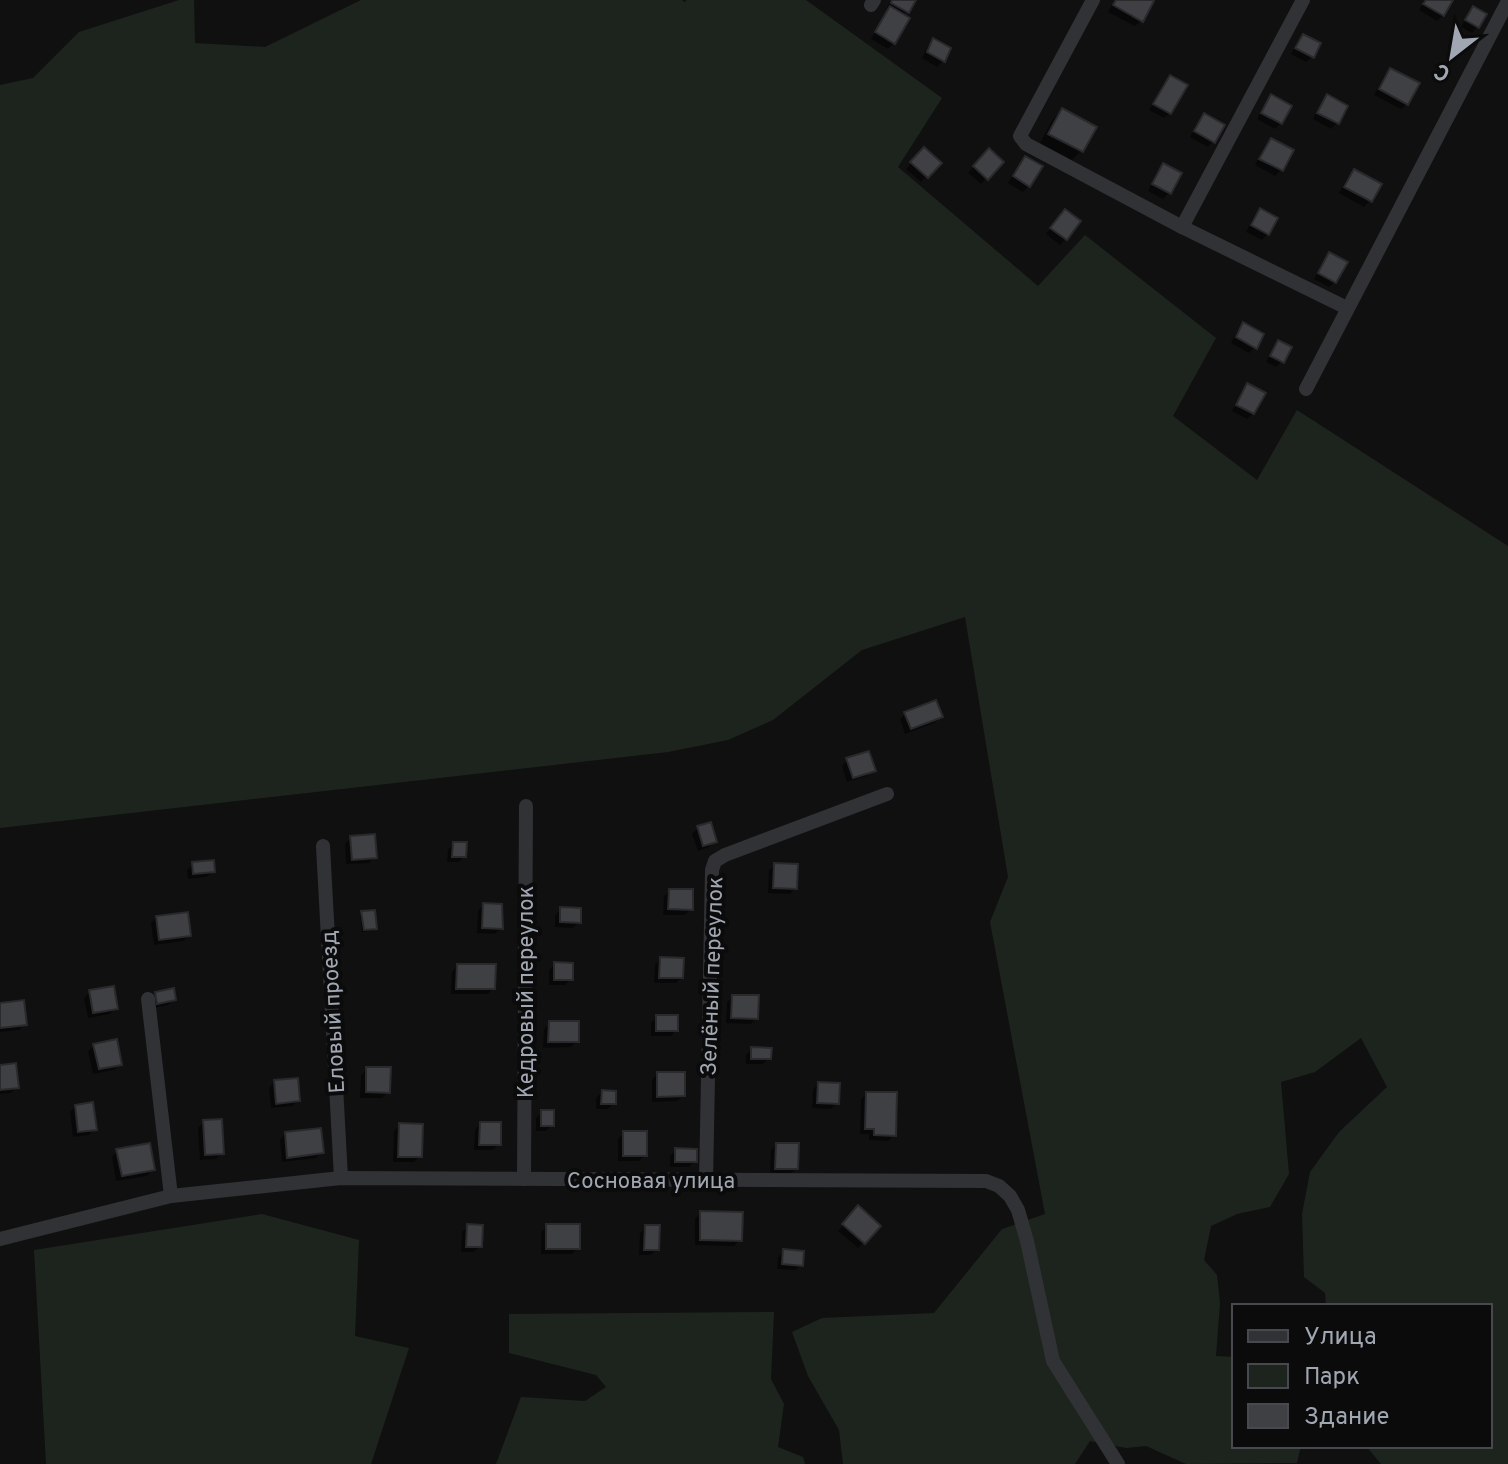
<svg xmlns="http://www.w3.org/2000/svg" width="1508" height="1464" font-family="Overpass,sans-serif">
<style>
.green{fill:#1d241d}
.shadow{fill:#0007}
.building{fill:#3f4044;stroke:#2a2a2d;stroke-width:2}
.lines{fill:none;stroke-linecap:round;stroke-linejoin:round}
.street{stroke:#313236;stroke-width:14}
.labels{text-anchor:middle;stroke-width:8;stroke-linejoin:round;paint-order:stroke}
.street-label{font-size:22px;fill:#a1a7b2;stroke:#0b0b0c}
</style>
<rect width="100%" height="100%" fill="#101011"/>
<!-- green -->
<g class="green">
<polygon points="179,0 194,0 195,43 265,47 361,0 682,0 684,2 687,0 806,0 942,98 898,167 1038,286 1085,235 1216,338 1173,416 1257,480 1297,410 1508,546 1508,1464 1381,1464 1366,1446 1490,1446 1490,1306 1326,1306 1325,1293 1304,1277 1302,1214 1310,1172 1339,1132 1387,1087 1361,1038 1315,1072 1281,1082 1289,1174 1270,1207 1237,1214 1211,1226 1204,1260 1217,1275 1220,1303 1216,1356 1234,1357 1234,1446 1301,1446 1297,1463 1186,1464 1146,1446 1126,1448 1090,1441 1075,1464 843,1464 839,1430 808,1376 792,1332 822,1318 934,1313 1002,1229 1045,1214 990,922 1008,877 965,617 862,650 773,720 728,740 668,752 0,828 0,85 33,78 79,32"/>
<polygon points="262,1214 359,1240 355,1336 409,1348 371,1464 46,1464 34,1250"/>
<polygon points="774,1312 771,1379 784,1404 778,1447 803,1457 805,1464 496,1464 521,1397 585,1401 606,1387 596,1375 509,1353 509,1314"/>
</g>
<!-- shadow -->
<g class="shadow">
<polygon points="891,0 914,0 903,16 894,43 888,49 871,39 888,11 886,10"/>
<polygon points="1115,0 1149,0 1141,21 1135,26 1108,12"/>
<polygon points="1425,0 1451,0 1443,15 1437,21 1419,10"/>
<polygon points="1474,8 1477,27 1472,33 1461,27 1468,14"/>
<polygon points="1303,36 1312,57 1306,62 1291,54 1297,42"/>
<polygon points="933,40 943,61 937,67 922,58 928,46"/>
<polygon points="1390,70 1407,104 1401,109 1374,95 1385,76"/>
<polygon points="1170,77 1170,113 1164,118 1149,110 1164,83"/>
<polygon points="1272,97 1281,123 1275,129 1257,119 1266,103"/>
<polygon points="1327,97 1337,123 1331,129 1313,119 1321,103"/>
<polygon points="1062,110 1094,127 1081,151 1072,160 1040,143 1053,119"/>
<polygon points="1204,115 1213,141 1208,147 1190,137 1199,121"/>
<polygon points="1271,140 1291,151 1281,170 1275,176 1255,165 1265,146"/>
<polygon points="924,149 939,163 921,182 906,169"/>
<polygon points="989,151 1001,162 981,184 968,173"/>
<polygon points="1025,158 1029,186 1023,192 1008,183 1019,164"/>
<polygon points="1164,166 1179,174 1169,193 1163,199 1148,191 1158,171"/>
<polygon points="1354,171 1379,185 1370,201 1364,207 1339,193 1348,177"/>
<polygon points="1260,210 1267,234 1262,240 1246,232 1254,216"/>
<polygon points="1059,217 1079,221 1060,245 1046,234"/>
<polygon points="1330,254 1335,282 1329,287 1314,279 1324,260"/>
<polygon points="1244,325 1255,347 1249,353 1231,343 1238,330"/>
<polygon points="1279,343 1282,361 1276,367 1266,362 1273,349"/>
<polygon points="1248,386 1253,413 1247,419 1232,411 1242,392"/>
<polygon points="905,714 940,717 934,723 905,734 900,719"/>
<polygon points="847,760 873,770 867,776 847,782 842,766"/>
<polygon points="698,828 715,841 709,847 698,851 692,834"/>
<polygon points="351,838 374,857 369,863 346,864 345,844"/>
<polygon points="453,844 464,856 459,862 447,862 448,850"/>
<polygon points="193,864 213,871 207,877 188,879 187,870"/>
<polygon points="775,865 795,888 790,894 768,893 769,870"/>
<polygon points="670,891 691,909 685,915 663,915 664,896"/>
<polygon points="483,905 501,928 495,934 477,933 478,911"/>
<polygon points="561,909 579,922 573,928 555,927 555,915"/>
<polygon points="362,913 375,929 373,931 362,932 360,915"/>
<polygon points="157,917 189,936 183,941 154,945 151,923"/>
<polygon points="660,959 681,978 676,983 654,983 655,965"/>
<polygon points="555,964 571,979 565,985 549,985 549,970"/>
<polygon points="457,966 493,988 488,994 451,994 452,972"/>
<polygon points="90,992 116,1008 110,1014 88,1018 84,998"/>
<polygon points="156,994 174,999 168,1005 152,1008 150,1000"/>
<polygon points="733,997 756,1018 751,1024 726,1023 727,1002"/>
<polygon points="0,1005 25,1024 19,1030 0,1032"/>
<polygon points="657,1017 676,1030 671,1036 651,1036 651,1023"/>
<polygon points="550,1023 577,1041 571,1047 543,1048 544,1029"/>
<polygon points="94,1046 120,1064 114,1070 93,1074 88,1051"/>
<polygon points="752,1049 769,1058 763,1064 746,1064 746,1055"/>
<polygon points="0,1067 17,1087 11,1093 0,1094"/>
<polygon points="367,1069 388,1092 382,1098 360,1098 361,1075"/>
<polygon points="657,1074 683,1096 677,1101 652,1102 652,1080"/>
<polygon points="274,1082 298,1100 293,1106 271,1108 269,1088"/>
<polygon points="818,1084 837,1103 831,1109 812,1108 813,1090"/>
<polygon points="602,1092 614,1103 608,1109 596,1109 596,1098"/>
<polygon points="867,1094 894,1135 888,1141 869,1140 869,1134 860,1134 861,1099"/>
<polygon points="75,1107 95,1129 89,1135 73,1137 70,1112"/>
<polygon points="542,1112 552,1125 546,1131 536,1131 536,1118"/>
<polygon points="204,1122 222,1153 216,1159 200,1160 198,1128"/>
<polygon points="480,1124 499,1144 493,1150 474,1150 475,1130"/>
<polygon points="400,1125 420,1156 414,1162 393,1162 394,1131"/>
<polygon points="624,1133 645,1155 639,1161 618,1161 618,1139"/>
<polygon points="285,1134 321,1152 316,1158 282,1162 280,1140"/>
<polygon points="777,1145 796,1169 790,1174 770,1174 771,1150"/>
<polygon points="676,1150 695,1161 689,1167 670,1167 670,1156"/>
<polygon points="117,1151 152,1170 147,1176 116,1181 112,1157"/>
<polygon points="701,1213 740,1240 734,1246 695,1245 695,1219"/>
<polygon points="853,1214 878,1226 858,1248 838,1231"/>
<polygon points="468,1226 480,1246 474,1252 461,1252 462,1232"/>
<polygon points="547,1226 578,1248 572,1254 541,1254 541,1232"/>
<polygon points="646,1227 657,1249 651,1255 639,1255 640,1233"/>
<polygon points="784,1252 801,1265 796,1270 777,1269 778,1257"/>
</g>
<!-- building -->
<g class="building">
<polygon points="892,0 916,0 909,13 891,3"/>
<polygon points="1116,0 1153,0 1154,1 1143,22 1113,5"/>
<polygon points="1426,0 1453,0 1444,16 1423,4"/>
<polygon points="890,6 910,18 895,44 875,32"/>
<polygon points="1473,6 1487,14 1479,28 1465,20"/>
<polygon points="1303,34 1321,43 1314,58 1295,48"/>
<polygon points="933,38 951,48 945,62 927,52"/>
<polygon points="1390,68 1420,83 1408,105 1379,89"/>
<polygon points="1170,75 1188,85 1171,114 1153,104"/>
<polygon points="1271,94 1292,106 1282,124 1261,113"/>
<polygon points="1327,94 1348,106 1339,124 1317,113"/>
<polygon points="1062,108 1097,127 1083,152 1048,134"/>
<polygon points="1204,113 1225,125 1215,143 1194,131"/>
<polygon points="1271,138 1294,150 1283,171 1259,159"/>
<polygon points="924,147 942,163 928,178 910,162"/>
<polygon points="989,148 1004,162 988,180 973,166"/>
<polygon points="1025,156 1043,166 1030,187 1013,176"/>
<polygon points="1163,163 1182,173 1171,194 1152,184"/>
<polygon points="1354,169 1382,184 1372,202 1344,187"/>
<polygon points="1260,208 1278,218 1269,235 1251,225"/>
<polygon points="1065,209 1081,221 1067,240 1050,228"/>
<polygon points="1329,252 1348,262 1336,283 1318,273"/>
<polygon points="1243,322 1264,334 1257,349 1236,337"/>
<polygon points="1278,340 1292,347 1284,363 1270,356"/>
<polygon points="1247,383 1266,393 1254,414 1236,405"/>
<polygon points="936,700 943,717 911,729 904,712"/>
<polygon points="869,751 876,771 853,778 846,758"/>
<polygon points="711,822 717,842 703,846 697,826"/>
<polygon points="375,834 377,858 352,860 350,836"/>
<polygon points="453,842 467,842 466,857 452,857"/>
<polygon points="214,860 215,872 193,874 192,862"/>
<polygon points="774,863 798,864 797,889 773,888"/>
<polygon points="669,889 693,889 693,910 668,909"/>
<polygon points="483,903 502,904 503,929 482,928"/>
<polygon points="560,907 581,908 581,923 560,922"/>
<polygon points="375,910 377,929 364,930 361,911"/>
<polygon points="188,912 191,936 159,940 156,916"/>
<polygon points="660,957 684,958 683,978 659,978"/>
<polygon points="554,962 573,963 573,980 554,980"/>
<polygon points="457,964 496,964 495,989 456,989"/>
<polygon points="114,986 118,1009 93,1013 89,990"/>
<polygon points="174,988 176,1000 157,1004 155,992"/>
<polygon points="732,995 759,995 758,1019 731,1018"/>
<polygon points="24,1000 27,1025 0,1028 0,1003"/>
<rect x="656" y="1015" width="22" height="16"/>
<polygon points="549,1021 579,1021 579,1042 548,1042"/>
<polygon points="117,1039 122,1065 99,1069 93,1044"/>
<polygon points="751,1047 772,1048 771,1059 751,1059"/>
<polygon points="16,1063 19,1088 0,1090 0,1065"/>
<polygon points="366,1067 391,1067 390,1093 366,1092"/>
<polygon points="657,1072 685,1072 685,1096 657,1097"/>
<polygon points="298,1078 300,1101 276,1104 274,1080"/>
<polygon points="818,1082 840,1083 839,1104 817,1103"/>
<polygon points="602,1090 616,1091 616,1104 601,1104"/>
<polygon points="866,1092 897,1092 896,1136 874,1135 874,1129 865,1129"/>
<polygon points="93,1102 97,1130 78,1132 75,1105"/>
<rect x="541" y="1110" width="13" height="16"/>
<polygon points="222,1119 224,1154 205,1155 203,1120"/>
<polygon points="480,1122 501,1122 501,1145 479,1145"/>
<polygon points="399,1123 423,1124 422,1157 398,1157"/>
<polygon points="321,1128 324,1153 287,1158 285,1132"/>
<rect x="623" y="1131" width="24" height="25"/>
<polygon points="150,1143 155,1170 122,1176 116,1149"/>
<polygon points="776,1143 799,1143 798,1169 775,1169"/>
<polygon points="675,1148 697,1149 697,1162 675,1162"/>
<polygon points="858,1205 881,1226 865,1244 842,1224"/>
<polygon points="700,1211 743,1212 742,1241 700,1240"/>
<polygon points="467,1224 483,1225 482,1247 466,1247"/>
<rect x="546" y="1224" width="34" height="25"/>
<polygon points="645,1225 660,1225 659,1250 644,1250"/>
<polygon points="783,1249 804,1251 803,1266 782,1264"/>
</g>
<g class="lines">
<!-- street -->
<g class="street">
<polyline points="1093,0 1020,136 1026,144 1182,227 1347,308"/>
<polyline points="871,5 874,0"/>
<polyline points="1182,227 1303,0"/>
<polyline points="1306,389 1508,1"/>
<polyline points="323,846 341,1178"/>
<polyline points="148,999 171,1196"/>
<polyline points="524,1179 526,806"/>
<polyline points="706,1181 712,870 715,861 725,855 887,794"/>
<polyline points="0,1239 171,1196 341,1178 986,1181 999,1186 1010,1196 1018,1210 1027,1241 1053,1361 1118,1464"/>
</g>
</g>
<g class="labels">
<!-- street labels -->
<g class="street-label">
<text transform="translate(711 976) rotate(-88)" y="8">Зелёный переулок</text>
<text transform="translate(525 992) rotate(-90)" y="8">Кедровый переулок</text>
<text transform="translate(332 1012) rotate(-93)" y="8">Еловый проезд</text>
<text x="651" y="1188">Сосновая улица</text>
</g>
</g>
<!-- legend -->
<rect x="1232" y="1304" width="260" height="144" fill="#0b0b0c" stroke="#47494e" stroke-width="2"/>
<rect x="1248" y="1330" width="40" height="12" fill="#313236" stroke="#47494e" stroke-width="2"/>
<text x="1304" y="1344" font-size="24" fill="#a1a7b2">Улица</text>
<rect x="1248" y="1364" width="40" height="24" fill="#1d241d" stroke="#47494e" stroke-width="2"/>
<text x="1304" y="1384" font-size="24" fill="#a1a7b2">Парк</text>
<rect x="1248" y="1404" width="40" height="24" fill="#3f4044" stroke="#47494e" stroke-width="2"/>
<text x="1304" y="1424" font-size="24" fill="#a1a7b2">Здание</text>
<!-- north arrow -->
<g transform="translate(1452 56) rotate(211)" stroke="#0b0b0c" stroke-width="6" paint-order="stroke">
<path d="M0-6L14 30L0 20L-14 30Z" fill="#a1a7b2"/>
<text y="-12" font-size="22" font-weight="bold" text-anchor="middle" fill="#a1a7b2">С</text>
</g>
</svg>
